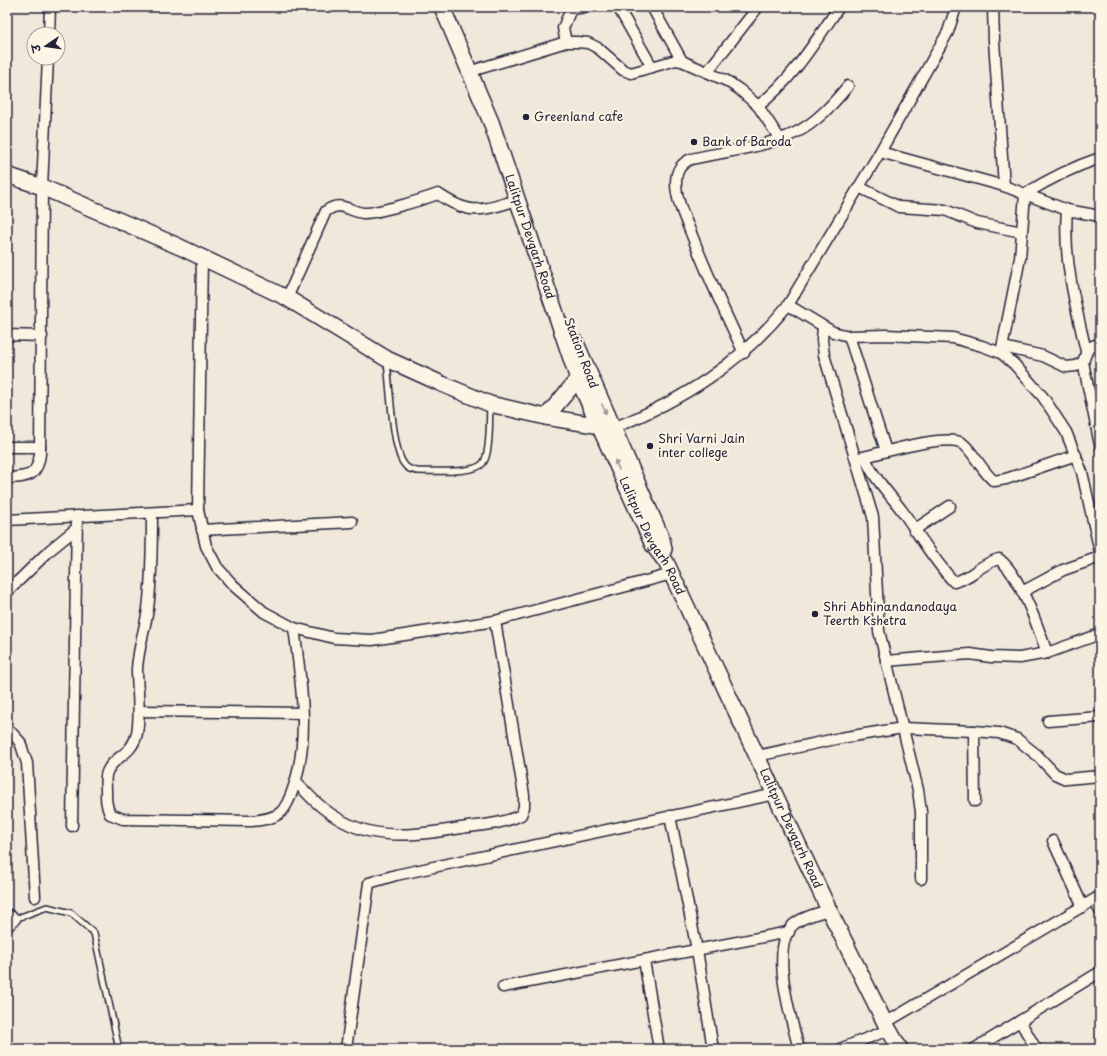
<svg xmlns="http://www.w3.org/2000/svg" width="1107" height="1056" font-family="'Playpen Sans','Playpen Sans Deva',sans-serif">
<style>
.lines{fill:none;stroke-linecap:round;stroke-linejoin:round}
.lane-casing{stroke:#22223b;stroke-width:8}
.street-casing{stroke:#22223b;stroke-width:13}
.secondary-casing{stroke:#22223b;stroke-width:18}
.lane{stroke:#fcf5e5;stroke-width:5}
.street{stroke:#fcf5e5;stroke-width:10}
.secondary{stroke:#fcf5e5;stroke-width:15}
.oneway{fill:#9a9698}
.poi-dot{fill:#22223b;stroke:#fcf5e5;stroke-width:1.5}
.labels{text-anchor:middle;stroke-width:4;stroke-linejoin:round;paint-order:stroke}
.poi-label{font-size:12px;fill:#22223b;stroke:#fcf5e5;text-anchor:start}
.street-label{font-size:12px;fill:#22223b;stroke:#fcf5e5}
</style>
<rect width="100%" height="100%" fill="#efe8db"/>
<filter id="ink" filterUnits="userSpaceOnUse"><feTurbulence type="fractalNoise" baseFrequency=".025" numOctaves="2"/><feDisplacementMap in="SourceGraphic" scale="8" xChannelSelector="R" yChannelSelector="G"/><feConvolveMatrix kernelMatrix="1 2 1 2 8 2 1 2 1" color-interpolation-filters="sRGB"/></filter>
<g filter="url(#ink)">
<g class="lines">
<defs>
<g id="lane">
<path d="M387,363C390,384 392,449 404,464C407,469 412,470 417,471C432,471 475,474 483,463C491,453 489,418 490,405"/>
<polyline points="15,919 47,907 71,913 94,933 119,1049"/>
</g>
<g id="street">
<polyline points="618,7 652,67"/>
<polyline points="652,7 682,61"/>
<polyline points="993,7 994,41 1004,186"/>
<polyline points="49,34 50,7"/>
<polyline points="566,42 563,28 571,9 586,7"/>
<polyline points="478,69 566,42 577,42 588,43 598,48 623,70 631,73 676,60 682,61 727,81 740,90 758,106 780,139"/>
<polyline points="707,72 758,7"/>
<path d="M758,106C792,80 815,42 839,7"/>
<polyline points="880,152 1004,186 1067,210 1100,216"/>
<polyline points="859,187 899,207 945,210 977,223 1022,232"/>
<path d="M1067,210C1063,259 1075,303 1086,351"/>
<polyline points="202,257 198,510 206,546 217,567 233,585 264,612 294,628 334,638 372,640 495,621 672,574"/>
<path d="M287,298L326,211C341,200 348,211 363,213C376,214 424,199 438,194C472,217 481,210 518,200"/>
<polyline points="788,305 833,332 849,336 886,335 953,338 982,346 1001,353 1014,364 1043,397 1066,432 1082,472 1100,552"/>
<polyline points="823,327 822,340 824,355 873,517 879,631 918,790 921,812 921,879"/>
<polyline points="7,335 42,336"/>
<polyline points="849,336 886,451"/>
<polyline points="1003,347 1043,356 1066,367 1076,366 1083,362 1088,348 1095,345 1100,345"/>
<path d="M744,353C725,313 707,274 691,233C685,218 676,200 676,183C676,171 680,164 691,159C723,152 766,147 795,133C816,123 833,104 848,86"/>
<path d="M1001,353L1020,258L1025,194C1049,179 1073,167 1100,158"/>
<polyline points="1083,362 1100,445"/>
<path d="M613,428C683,400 740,364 788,305L880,152L948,32L956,7"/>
<polyline points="7,447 40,447"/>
<path d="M865,457C873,478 890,494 903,512C920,536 934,561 954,582C971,579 981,563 999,559C1020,575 1038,627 1047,653"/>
<path d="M859,458C879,454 945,433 962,443C972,449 982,472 994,481L1006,479L1076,455"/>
<path d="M7,478C28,477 37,477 40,454L42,187L48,58"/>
<path d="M152,513C152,545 152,577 148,609C145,629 138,649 137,669C137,691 141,711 137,733C132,756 115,755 108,770C104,776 106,784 106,790C106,799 106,806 110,814L123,819L251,821C261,820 272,819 280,813C287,807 289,799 292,792C311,740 301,681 294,628"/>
<polyline points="7,520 198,510"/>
<polyline points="202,530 352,522"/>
<polyline points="914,530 950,506"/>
<polyline points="7,592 50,550 77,528"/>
<polyline points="1022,592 1063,570 1100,557"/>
<polyline points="886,661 970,654 991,657 1020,658 1047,653 1100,634"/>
<polyline points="140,711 302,713"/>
<polyline points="1048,721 1100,717"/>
<polyline points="7,728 20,742 27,763 35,897"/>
<polyline points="974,731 975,801"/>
<polyline points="757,756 840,738 903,728 974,731 999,733 1017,739 1037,755 1055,774 1066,779 1100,776"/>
<path d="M296,781C345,841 390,840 461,828C481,825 503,824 521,815L524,807V795L495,621"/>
<polyline points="670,816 697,950 713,1049"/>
<polyline points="72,826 77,516"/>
<polyline points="1053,841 1083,907"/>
<polyline points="1094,900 1100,911"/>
<polyline points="7,914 15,919 7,927"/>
<polyline points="644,960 659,1049"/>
<polyline points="503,987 789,932"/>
<polyline points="1020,1021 1036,1049"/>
<polyline points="885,1023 1100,896"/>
<polyline points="346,1049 369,883 396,875 775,794"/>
<path d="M799,1049C792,1021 766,941 797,922C806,916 819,913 829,910"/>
<polyline points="840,1049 888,1030"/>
<polyline points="974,1049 1100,972"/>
</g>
<g id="secondary">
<path id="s1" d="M442,7L491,122L578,379L653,545L666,562L829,910L885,1023L900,1049"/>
<polyline points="7,175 42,187 180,247 287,298 387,359 442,384 490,404 546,417 613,428"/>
<polyline points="576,343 662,539 664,549"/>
<polyline points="546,417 583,373"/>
</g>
</defs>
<!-- lane casing -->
<use href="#lane" class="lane-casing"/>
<!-- street casing -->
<use href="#street" class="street-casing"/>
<!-- secondary casing -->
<use href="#secondary" class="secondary-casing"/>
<!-- lane -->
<use href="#lane" class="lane"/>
<!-- street -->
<use href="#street" class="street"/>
<!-- secondary -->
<use href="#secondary" class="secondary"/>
</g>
<!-- one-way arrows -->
<defs><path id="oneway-solid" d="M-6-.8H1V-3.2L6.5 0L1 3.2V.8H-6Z"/></defs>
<g class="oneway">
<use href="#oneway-solid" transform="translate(604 409) rotate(66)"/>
<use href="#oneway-solid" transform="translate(617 465) rotate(-114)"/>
</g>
</g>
<!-- markers -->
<g class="poi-dot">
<circle cx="526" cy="117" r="4"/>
<circle cx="694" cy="142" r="4"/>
<circle cx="650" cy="446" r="4"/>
<circle cx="815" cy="614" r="4"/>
</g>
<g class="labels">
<!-- poi labels -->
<g class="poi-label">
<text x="534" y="121">Greenland cafe</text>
<text x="702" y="146">Bank of Baroda</text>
<text x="658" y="443">Shri Varni Jain<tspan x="658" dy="14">inter college</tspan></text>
<text x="823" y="611">Shri Abhinandanodaya<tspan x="823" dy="14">Teerth Kshetra</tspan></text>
</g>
<!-- street labels -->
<g class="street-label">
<text dy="4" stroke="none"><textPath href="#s1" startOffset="246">Lalitpur Devgarh Road</textPath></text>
<text transform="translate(581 353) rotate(69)" y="4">Station Road</text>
<text dy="4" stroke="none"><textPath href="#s1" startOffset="570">Lalitpur Devgarh Road</textPath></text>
<text dy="4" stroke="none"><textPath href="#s1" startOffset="894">Lalitpur Devgarh Road</textPath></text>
</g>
</g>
<!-- margin -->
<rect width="1107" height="1056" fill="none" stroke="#fcf5e5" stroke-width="24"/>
<rect x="12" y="12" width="1083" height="1032" fill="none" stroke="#22223b" stroke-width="1.5" filter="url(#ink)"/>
<!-- north arrow -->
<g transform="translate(46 46) rotate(257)"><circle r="19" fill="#fcf5e5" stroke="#a5a1a1"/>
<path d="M0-3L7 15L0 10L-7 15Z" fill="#22223b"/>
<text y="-6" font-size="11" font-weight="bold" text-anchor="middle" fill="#22223b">उ</text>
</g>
</svg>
